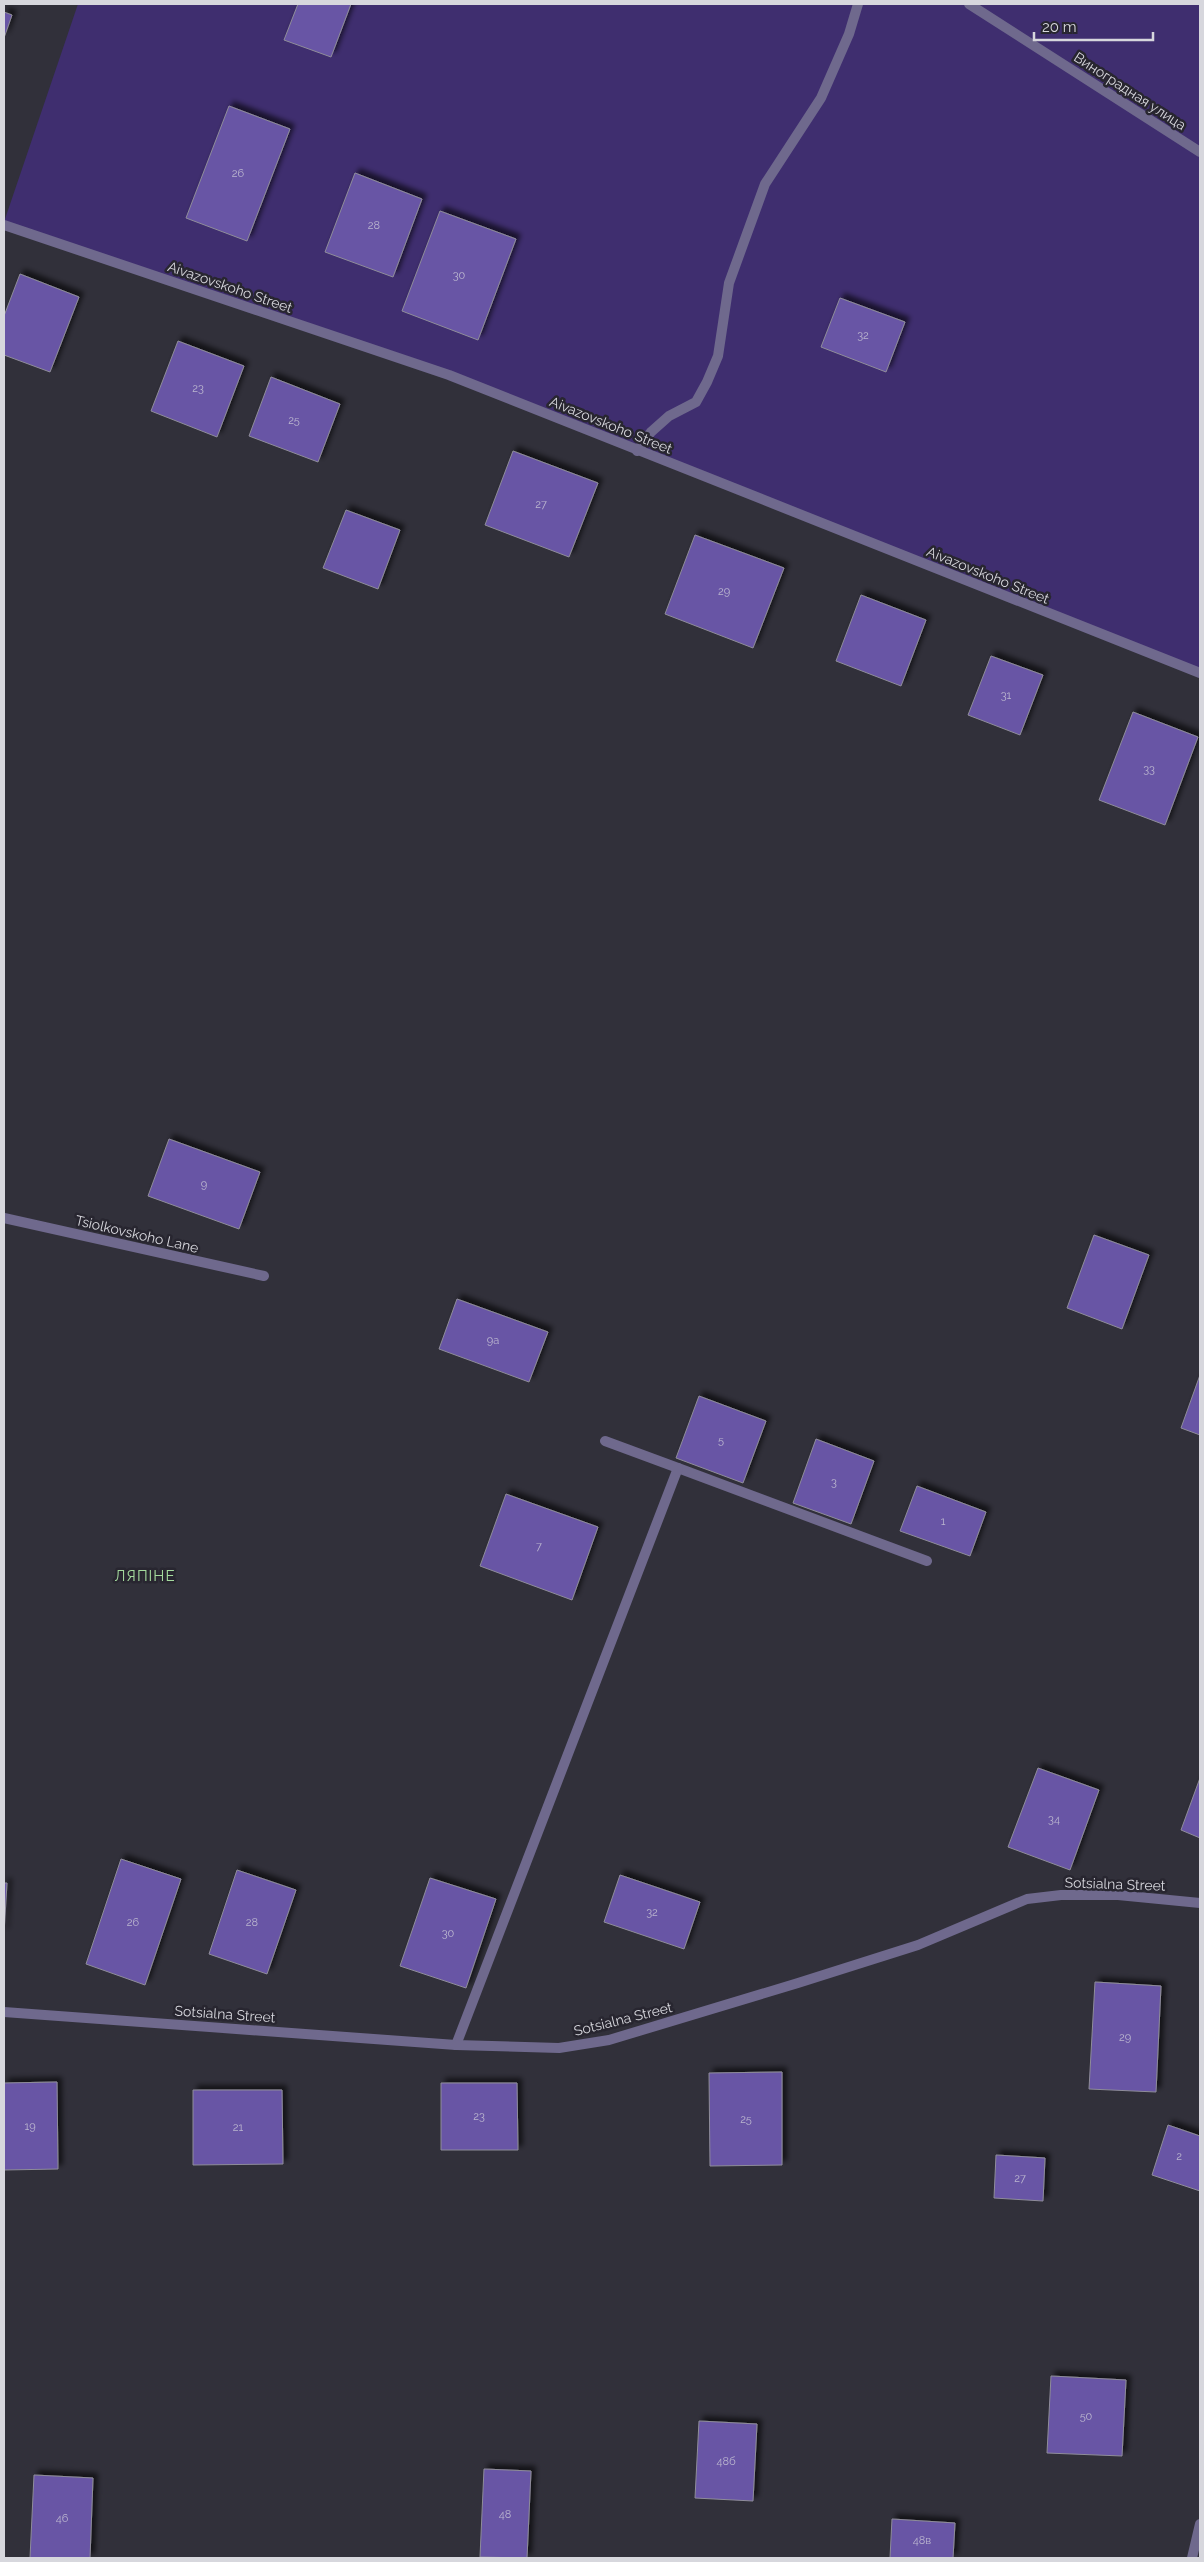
<svg xmlns="http://www.w3.org/2000/svg" width="1204" height="2562" font-family="Raleway,sans-serif">
<style>
.green{fill:#3f2e6f}
.building{fill:#6754a5;stroke:#8f8d9a;filter:url(#shadow)}
.lines{fill:none;stroke-linecap:round;stroke-linejoin:round}
.service{stroke:#6f698d;stroke-width:10}
.minor{stroke:#6f698d;stroke-width:10}
.tertiary{stroke:#6f698d;stroke-width:10}
.labels{text-anchor:middle;stroke-width:5;stroke-linejoin:round;paint-order:stroke}
.number-label{font-size:11px;fill:#bbb6cf}
.street-label{font-size:14px;fill:#d7d7dd;stroke:#282630}
.neighbourhood-label{font-size:15px;letter-spacing:1px;fill:#a5db9e;stroke:#282630}
</style>
<defs>
<filter id="shadow"><feDropShadow dx="4.5" dy="-4.5" stdDeviation="2.5" flood-color="#0009"/></filter>
</defs>
<rect width="100%" height="100%" fill="#31303a"/>
<!-- green -->
<polygon class="green" points="78,4 1200,4 1200,673 449,375 4,222"/>
<!-- building -->
<g class="building">
<polygon points="298,4 351,4 331,57 284,40"/>
<polygon points="4,12 12,15 4,38"/>
<polygon points="229,106 290,129 247,241 186,218"/>
<polygon points="355,173 422,199 393,277 325,252"/>
<polygon points="440,211 516,239 478,340 402,311"/>
<polygon points="20,274 79,297 50,372 4,355 4,316"/>
<polygon points="840,298 905,322 886,372 821,347"/>
<polygon points="178,341 244,366 217,437 151,411"/>
<polygon points="271,377 340,404 318,462 249,436"/>
<polygon points="513,451 598,483 569,557 485,525"/>
<polygon points="346,510 400,530 378,589 323,568"/>
<polygon points="695,535 784,568 753,648 665,614"/>
<polygon points="861,595 926,620 901,686 836,661"/>
<polygon points="991,656 1043,675 1020,735 968,715"/>
<polygon points="1133,712 1198,737 1165,825 1099,800"/>
<polygon points="169,1139 260,1172 239,1229 148,1196"/>
<polygon points="1094,1235 1149,1255 1122,1329 1067,1308"/>
<polygon points="457,1299 548,1332 529,1382 439,1349"/>
<polygon points="1200,1375 1200,1435 1181,1428"/>
<polygon points="699,1396 766,1421 743,1483 676,1458"/>
<polygon points="816,1439 874,1461 851,1524 793,1503"/>
<polygon points="917,1486 986,1512 970,1556 900,1531"/>
<polygon points="506,1494 598,1527 572,1600 480,1566"/>
<polygon points="1038,1768 1099,1790 1070,1870 1008,1847"/>
<polygon points="1200,1778 1200,1838 1181,1830"/>
<polygon points="121,1859 181,1879 145,1985 86,1964"/>
<polygon points="237,1870 296,1890 267,1974 209,1954"/>
<polygon points="620,1875 700,1902 684,1949 604,1922"/>
<polygon points="430,1878 496,1899 466,1988 400,1966"/>
<polygon points="4,1883 7,1883 4,1933"/>
<polygon points="1095,1982 1161,1986 1156,2092 1089,2089"/>
<polygon points="782,2072 782,2165 710,2166 709,2073"/>
<polygon points="57,2082 58,2169 4,2170 4,2083"/>
<polygon points="441,2083 517,2083 518,2150 441,2150"/>
<polygon points="193,2090 282,2090 283,2164 193,2165"/>
<polygon points="1168,2125 1200,2136 1200,2191 1152,2175"/>
<polygon points="996,2155 1045,2158 1043,2201 994,2198"/>
<polygon points="1051,2376 1126,2380 1122,2456 1047,2453"/>
<polygon points="699,2421 757,2424 753,2501 695,2498"/>
<polygon points="484,2469 531,2471 527,2558 480,2557"/>
<polygon points="34,2475 93,2478 90,2558 30,2558"/>
<polygon points="892,2519 955,2523 953,2558 890,2558"/>
</g>
<g class="lines">
<!-- service -->
<g class="service">
<polyline points="637,451 651,432 669,416 696,402 707,382 718,356 729,283 765,184 821,98 849,34 858,4"/>
<polyline points="678,1468 927,1561"/>
<polyline points="456,2045 678,1468 605,1441"/>
</g>
<!-- minor -->
<g class="minor">
<polyline points="969,4 1200,152"/>
<polyline points="4,225 449,375 1200,673"/>
<polyline points="4,1218 264,1276"/>
<polyline points="4,2012 456,2045 559,2048 609,2040 798,1983 918,1945 1027,1899 1061,1895 1118,1895 1200,1903"/>
</g>
<!-- tertiary -->
<polyline class="tertiary" points="1192,2558 1200,2524"/>
</g>
<g class="labels">
<!-- number labels -->
<g class="number-label">
<text x="238" y="177">26</text>
<text x="374" y="229">28</text>
<text x="459" y="279">30</text>
<text x="863" y="339">32</text>
<text x="198" y="392">23</text>
<text x="294" y="424">25</text>
<text x="541" y="508">27</text>
<text x="724" y="595">29</text>
<text x="1006" y="699">31</text>
<text x="1149" y="773">33</text>
<text x="204" y="1188">9</text>
<text x="493" y="1344">9а</text>
<text x="721" y="1444">5</text>
<text x="834" y="1486">3</text>
<text x="943" y="1525">1</text>
<text x="539" y="1550">7</text>
<text x="1054" y="1823">34</text>
<text x="652" y="1916">32</text>
<text x="133" y="1926">26</text>
<text x="252" y="1926">28</text>
<text x="448" y="1937">30</text>
<text x="1125" y="2041">29</text>
<text x="479" y="2120">23</text>
<text x="746" y="2123">25</text>
<text x="30" y="2130">19</text>
<text x="238" y="2131">21</text>
<text x="1179" y="2160">2</text>
<text x="1020" y="2182">27</text>
<text x="1086" y="2420">50</text>
<text x="726" y="2465">48б</text>
<text x="505" y="2518">48</text>
<text x="62" y="2522">46</text>
<text x="922" y="2544">48в</text>
</g>
<!-- street labels -->
<g class="street-label">
<text transform="translate(1130 91) rotate(33)" y="5">Виноградная улица</text>
<text transform="translate(230 287) rotate(19)" y="5">Aivazovskoho Street</text>
<text transform="translate(611 425) rotate(22)" y="5">Aivazovskoho Street</text>
<text transform="translate(988 575) rotate(22)" y="5">Aivazovskoho Street</text>
<text transform="translate(137 1234) rotate(13)" y="5">Tsiolkovskoho Lane</text>
<text transform="translate(1115 1884) rotate(2)" y="5">Sotsialna Street</text>
<text transform="translate(225 2014) rotate(4)" y="5">Sotsialna Street</text>
<text transform="translate(623 2019) rotate(-14)" y="5">Sotsialna Street</text>
</g>
<!-- neighbourhood labels -->
<g class="neighbourhood-label">
<text x="145" y="1581">ЛЯПІНЕ</text>
</g>
</g>
<!-- border -->
<rect width="1204" height="2562" fill="none" stroke="#d7d7dd" stroke-width="10"/>
<!-- scale -->
<path d="M1034 32v8h119v-8" fill="none" stroke="#d7d7dd" stroke-width="2.5"/>
<text x="1042" y="32" font-size="15" fill="#d7d7dd" stroke="#282630" stroke-width="4" paint-order="stroke">20 m</text>
</svg>
